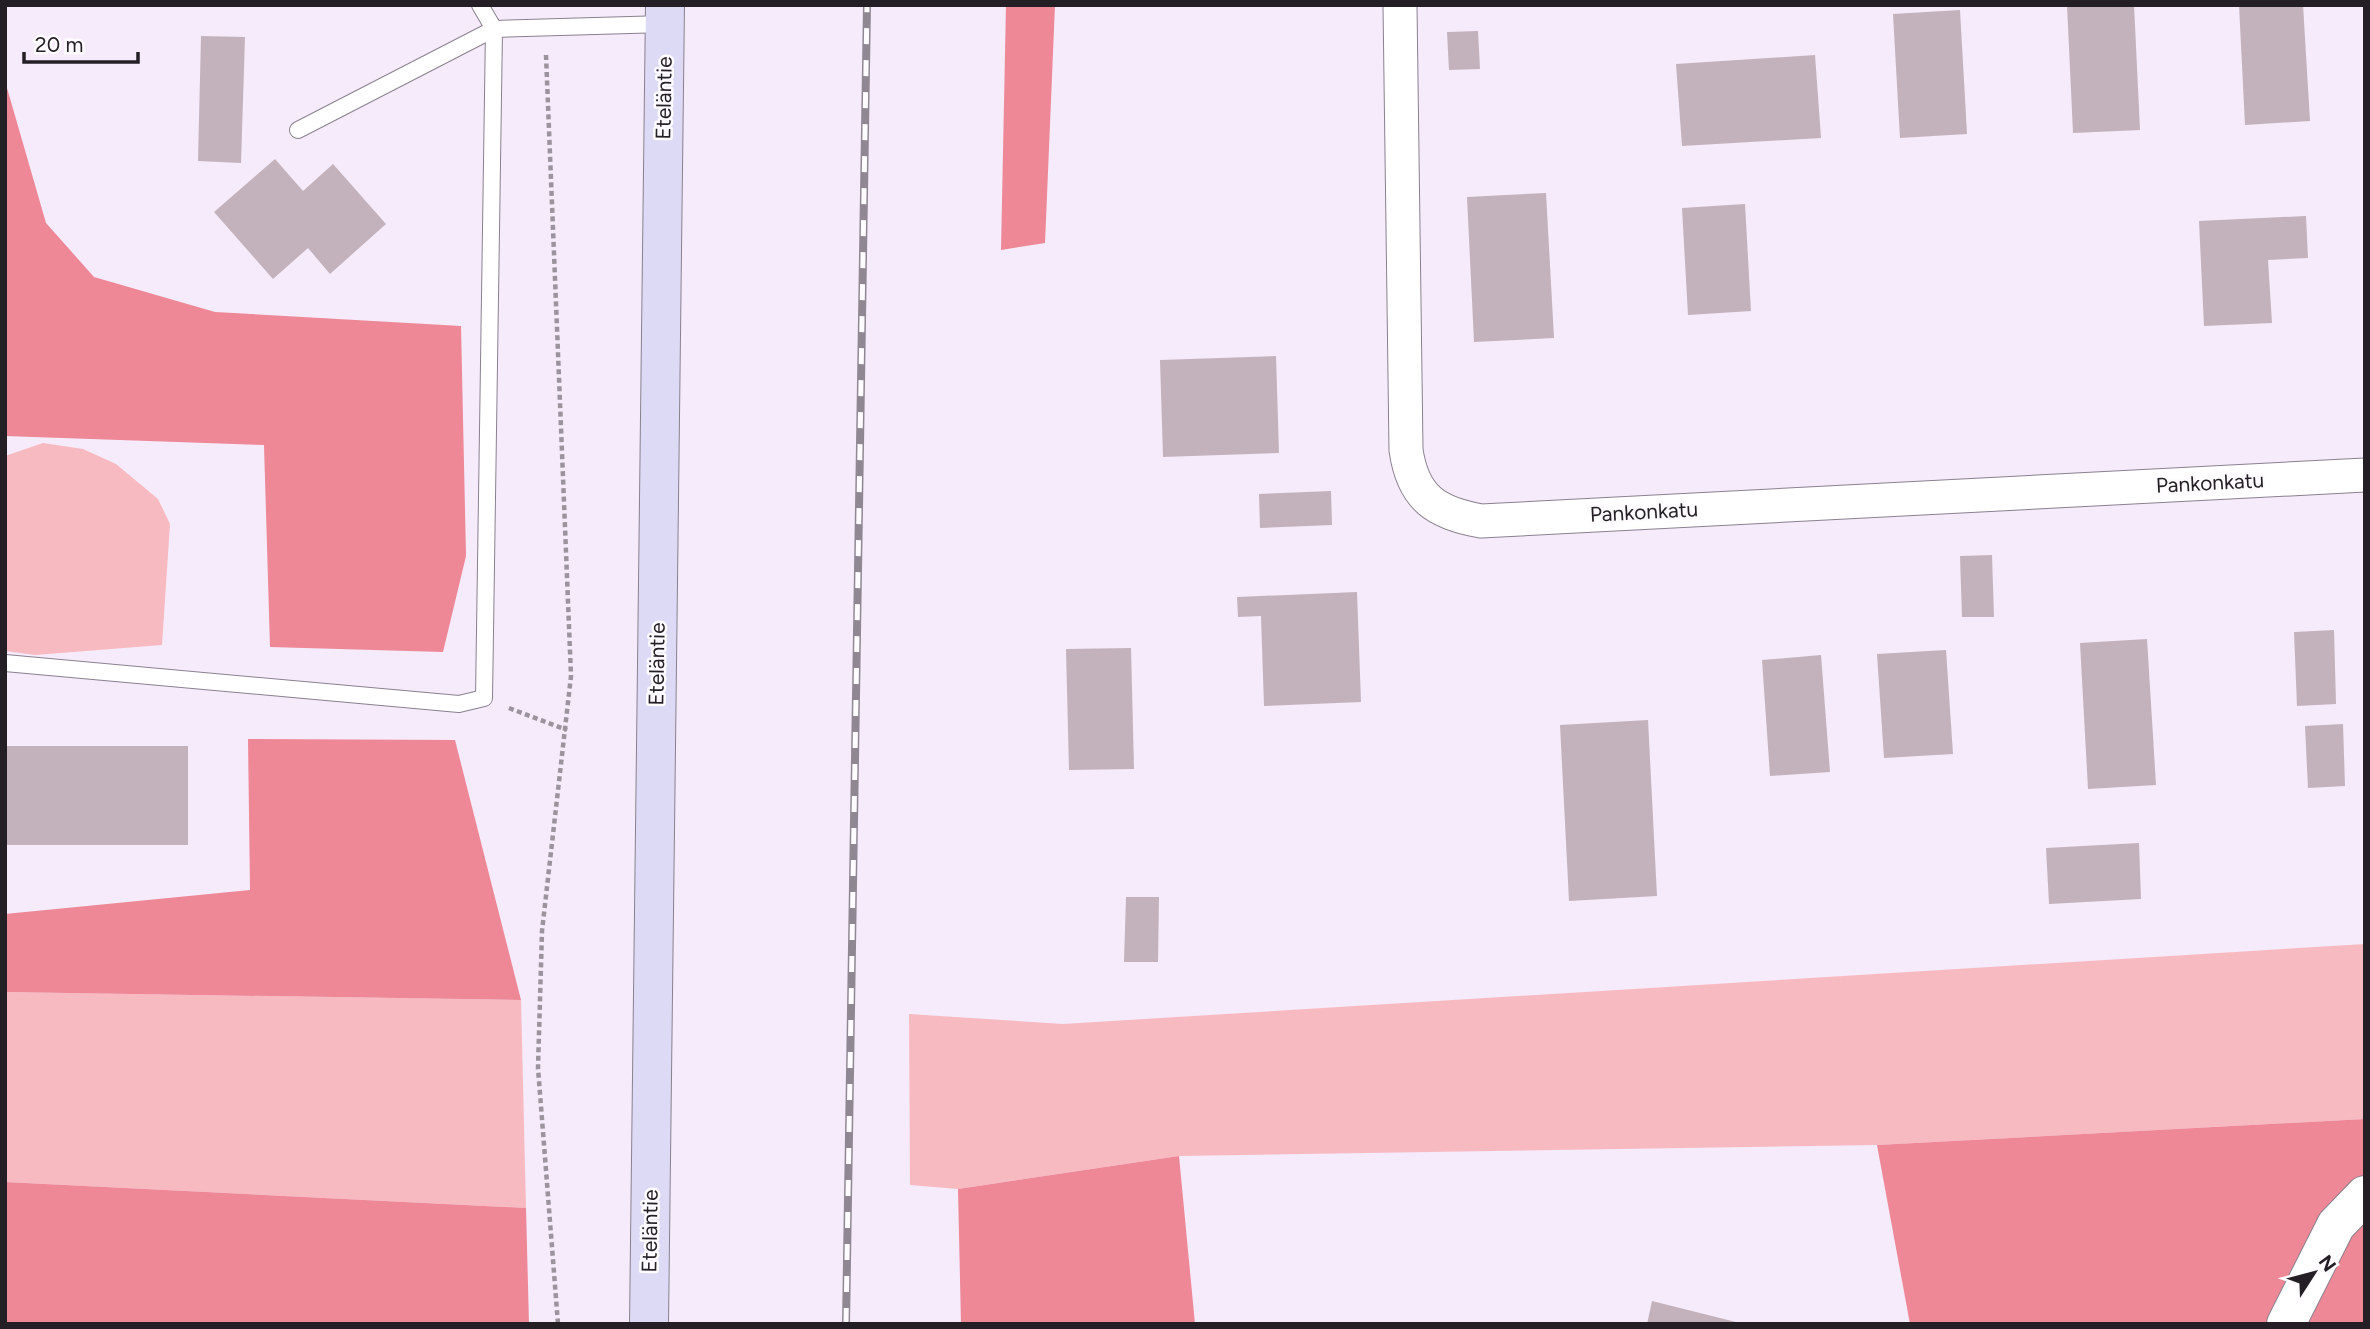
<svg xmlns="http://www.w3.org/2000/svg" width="2370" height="1329" font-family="Figtree,sans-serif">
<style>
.green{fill:#f8bac1}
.forest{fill:#ee8796}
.building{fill:#c3b2bb}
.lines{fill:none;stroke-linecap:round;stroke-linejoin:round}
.service-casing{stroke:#8a818f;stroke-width:18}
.minor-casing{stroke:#8a818f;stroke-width:35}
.tertiary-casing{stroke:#8a818f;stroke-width:40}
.secondary-casing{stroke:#8a818f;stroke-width:40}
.path{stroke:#9b939e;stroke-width:4.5;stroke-dasharray:5 3.5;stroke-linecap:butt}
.service{stroke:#fff;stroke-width:16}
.minor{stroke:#fff;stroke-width:33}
.tertiary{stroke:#fff;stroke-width:38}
.secondary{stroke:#dcdaf4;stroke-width:38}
.rail-casing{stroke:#8f8892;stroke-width:8}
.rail{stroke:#fefcff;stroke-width:5;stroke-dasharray:16;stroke-linecap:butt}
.labels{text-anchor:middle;stroke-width:5;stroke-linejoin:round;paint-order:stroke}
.street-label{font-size:21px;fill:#231f24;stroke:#fefcff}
</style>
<rect width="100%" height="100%" fill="#f5ebfa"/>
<!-- green -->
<g class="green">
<polygon points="43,443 83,449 116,464 158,499 170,524 162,645 35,655 5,651 5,456"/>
<polygon points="2365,944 2365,1119 1877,1145 1179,1156 958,1189 910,1185 909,1014 1063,1024"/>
<polygon points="5,992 521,1000 526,1208 5,1182"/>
</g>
<!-- forest -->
<g class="forest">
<polygon points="1006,5 1055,5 1045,243 1001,250"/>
<polygon points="5,81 46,223 94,277 215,312 461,326 466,556 443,652 270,647 264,445 5,436"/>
<polygon points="248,739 455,740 521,1000 5,992 5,914 250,890"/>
<polygon points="2365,1119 2365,1324 1910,1324 1877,1145"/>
<polygon points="1179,1156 1195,1324 961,1324 958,1189"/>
<polygon points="5,1182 526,1208 529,1324 5,1324"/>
</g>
<!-- building -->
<g class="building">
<polygon points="2067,5 2134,5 2140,130 2073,133"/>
<polygon points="2239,5 2303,5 2310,121 2245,125"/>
<polygon points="1960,10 1967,134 1900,138 1893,14"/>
<polygon points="1478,31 1480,69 1449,70 1447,32"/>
<polygon points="201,36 245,37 241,163 198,161"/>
<polygon points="1815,55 1821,138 1682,146 1676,64"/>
<polygon points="275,159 303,191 333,164 386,224 330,274 308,248 273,279 214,212"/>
<polygon points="1546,193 1554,338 1474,342 1467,197"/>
<polygon points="1745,204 1751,311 1688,315 1682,208"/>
<polygon points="2306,216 2308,258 2268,260 2272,323 2204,326 2199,221"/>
<polygon points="1276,356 1279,453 1163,457 1160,360"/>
<polygon points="1331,491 1332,525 1260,528 1259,494"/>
<polygon points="1992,555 1994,617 1962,617 1960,556"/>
<polygon points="1357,592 1361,702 1264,706 1261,616 1238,617 1237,597"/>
<polygon points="2334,630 2336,704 2297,706 2294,632"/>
<polygon points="2147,639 2156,785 2088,789 2080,643"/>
<polygon points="1131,648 1134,769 1069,770 1066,649"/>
<polygon points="1946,650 1953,754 1884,758 1877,654"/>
<polygon points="1821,655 1830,772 1770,776 1762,660"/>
<polygon points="1648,720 1657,896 1569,901 1560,725"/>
<polygon points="2343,724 2345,786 2308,788 2305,726"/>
<rect x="5" y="746" width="183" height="99"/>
<polygon points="2139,843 2141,899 2049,904 2046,848"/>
<polygon points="1126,897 1159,897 1158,962 1124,962"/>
<polygon points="1652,1301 1740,1323 1740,1324 1647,1324"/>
</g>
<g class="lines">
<defs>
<g id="service">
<polyline points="480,5 494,29 665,24"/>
<polyline points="5,663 459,704 484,698 494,29 298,130"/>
</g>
<path id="minor" d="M1400,5L1406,450C1413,498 1436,513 1481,521L2365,475"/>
<polyline id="tertiary" points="2286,1324 2336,1225 2365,1195"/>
<polyline id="secondary" points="649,1324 665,5"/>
</defs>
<!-- service casing -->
<use href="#service" class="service-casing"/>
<!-- minor casing -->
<use href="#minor" class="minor-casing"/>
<!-- tertiary casing -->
<use href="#tertiary" class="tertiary-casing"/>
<!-- secondary casing -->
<use href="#secondary" class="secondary-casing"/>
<!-- path -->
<g class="path">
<polyline points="546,55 571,676 542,931 538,1068 558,1324"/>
<polyline points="509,708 567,730"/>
</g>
<!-- service -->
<use href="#service" class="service"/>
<!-- minor -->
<use href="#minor" class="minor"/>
<!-- tertiary -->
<use href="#tertiary" class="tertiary"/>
<!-- secondary -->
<use href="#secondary" class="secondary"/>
<defs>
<polyline id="rail" points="846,1324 867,5"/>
</defs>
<!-- rail casing -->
<use href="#rail" class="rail-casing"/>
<!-- rail -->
<use href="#rail" class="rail"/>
</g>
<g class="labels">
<!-- street labels -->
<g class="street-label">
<text transform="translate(664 98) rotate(-89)" y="7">Eteläntie</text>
<text transform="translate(2210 483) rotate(-3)" y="7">Pankonkatu</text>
<text transform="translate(1644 512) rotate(-3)" y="7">Pankonkatu</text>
<text transform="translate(657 664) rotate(-89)" y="7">Eteläntie</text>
<text transform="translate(650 1231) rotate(-89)" y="7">Eteläntie</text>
</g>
</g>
<!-- border -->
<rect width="2370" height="1329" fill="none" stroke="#231f24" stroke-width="14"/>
<!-- north arrow -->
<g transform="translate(2314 1273) rotate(54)" stroke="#fefcff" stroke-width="5" paint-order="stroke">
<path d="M0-5L12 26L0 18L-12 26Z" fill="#231f24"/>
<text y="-10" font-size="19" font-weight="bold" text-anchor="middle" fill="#231f24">N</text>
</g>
<!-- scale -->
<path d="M24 52v10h114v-10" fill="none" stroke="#231f24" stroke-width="3.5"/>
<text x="35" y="52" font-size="21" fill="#231f24" stroke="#fefcff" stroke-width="5" paint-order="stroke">20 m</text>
</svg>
